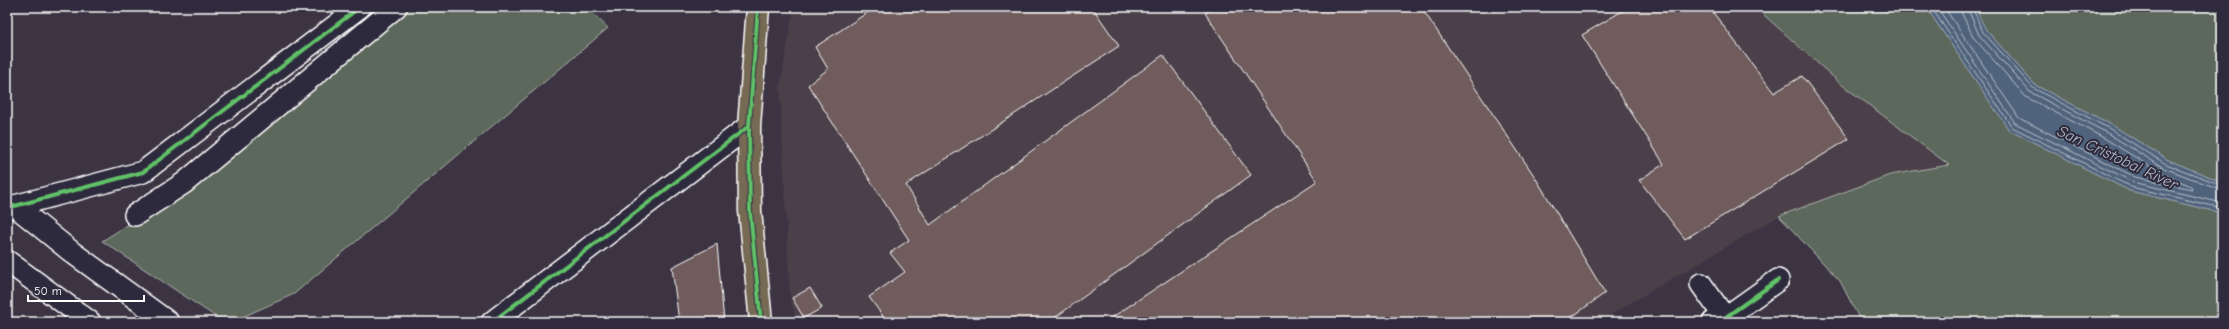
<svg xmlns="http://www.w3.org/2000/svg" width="2229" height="329" font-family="'Comic Neue',sans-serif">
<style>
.built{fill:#4b404a}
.green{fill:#5c675b;stroke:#aeb3ad}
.water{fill:#50637b;stroke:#96a1b0}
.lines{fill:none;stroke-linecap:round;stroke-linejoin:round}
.shore{stroke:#b9c1ca;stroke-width:1}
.building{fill:#6f5c5c;stroke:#fff}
.minor-casing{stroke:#fff;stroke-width:24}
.highway-casing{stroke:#fff;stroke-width:25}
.minor{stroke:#2f2a3d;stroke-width:21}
.highway{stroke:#766a55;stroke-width:22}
.cycleway-casing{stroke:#2f2a3d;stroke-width:6}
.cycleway{stroke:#61c268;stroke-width:4}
.labels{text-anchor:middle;stroke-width:4;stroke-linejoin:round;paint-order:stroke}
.water-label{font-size:16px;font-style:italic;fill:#b0b9c4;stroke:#2f2a3d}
</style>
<rect width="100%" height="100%" fill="#3c3443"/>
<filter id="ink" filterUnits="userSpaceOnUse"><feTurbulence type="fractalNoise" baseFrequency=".025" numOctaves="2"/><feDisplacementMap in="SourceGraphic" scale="8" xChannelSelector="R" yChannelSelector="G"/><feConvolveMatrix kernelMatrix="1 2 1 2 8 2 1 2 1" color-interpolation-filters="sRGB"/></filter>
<g filter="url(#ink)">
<!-- built -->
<polygon class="built" points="794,7 1755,7 1841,84 1950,165 1890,175 1779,216 1598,322 797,322 790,298 780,87"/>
<!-- green -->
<g class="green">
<polygon points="399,7 586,7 608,28 294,294 238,319 219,319 102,241 185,189"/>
<polygon points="1755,7 1926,7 2009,130 2130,191 2222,213 2222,322 1861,322 1840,281 1779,216 1890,175 1949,165 1841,84"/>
<polygon points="1973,7 2222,7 2222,182 2168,160 2112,125 2035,85 1986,30"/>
</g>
<!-- water -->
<polygon class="water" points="1926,7 1975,7 1986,30 2035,85 2112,125 2168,160 2222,182 2222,213 2130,191 2009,130"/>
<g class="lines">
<!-- shore -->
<g class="shore">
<polyline points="1931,7 2012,127 2131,187 2222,208"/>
<polyline points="1937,7 2015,123 2133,182 2222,203"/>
<polyline points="1944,7 2019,118 2135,177 2192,189 2191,186 2161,173 2104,138 2026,97 1974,38 1962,14 1961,7"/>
<polyline points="1967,7 1979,35 2030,92 2107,133 2164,168 2222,190"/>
<polyline points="1972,7 1983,32 2033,88 2110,129 2166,164 2222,185"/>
</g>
</g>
<!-- building -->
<g class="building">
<polygon points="876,7 1092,7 1119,46 906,185 930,225 1163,55 1251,175 1049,322 887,322 869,297 905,272 890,253 909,240 808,85 828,69 815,47"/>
<polygon points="1214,7 1421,7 1535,177 1605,293 1565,322 1105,322 1317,181 1205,13"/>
<polygon points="1629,7 1709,7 1774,93 1802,76 1849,139 1685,239 1639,180 1664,164 1582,35"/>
<polygon points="717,244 724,322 679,322 672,267"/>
<polygon points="810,288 822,308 804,318 792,298"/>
</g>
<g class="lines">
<defs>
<g id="minor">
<polyline points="15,206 73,253 168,322"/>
<polyline points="7,208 143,172 360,7"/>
<polyline points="135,215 184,183 396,7"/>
<polyline points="7,261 90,322"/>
<polyline points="1701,284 1728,322"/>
<polyline points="492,322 749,126"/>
<polyline points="1713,322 1726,317 1778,280"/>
</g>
<polyline id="highway" points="758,7 749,126 750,211 761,322"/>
</defs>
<!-- minor casing -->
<use href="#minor" class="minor-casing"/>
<!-- highway casing -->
<use href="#highway" class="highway-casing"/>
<!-- minor -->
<use href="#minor" class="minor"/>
<!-- highway -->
<use href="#highway" class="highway"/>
<defs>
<g id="cycleway">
<polyline points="758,7 749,126 750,211 761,322"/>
<polyline points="7,208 143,172 360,7"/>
<polyline points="492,322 749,126"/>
<polyline points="1713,322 1726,317 1778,280"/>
</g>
</defs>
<!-- cycleway casing -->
<use href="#cycleway" class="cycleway-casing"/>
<!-- cycleway -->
<use href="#cycleway" class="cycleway"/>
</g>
</g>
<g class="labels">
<!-- water labels -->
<g class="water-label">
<text transform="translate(2118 157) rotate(25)" y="6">San Cristobal River</text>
</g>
</g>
<!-- margin -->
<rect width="2229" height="329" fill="none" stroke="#2f2a3d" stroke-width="24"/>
<rect x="12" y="12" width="2205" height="305" fill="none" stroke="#fff" stroke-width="1.5" filter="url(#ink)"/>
<!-- scale -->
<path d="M28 295v6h116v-6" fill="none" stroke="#ffffff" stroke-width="2"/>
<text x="34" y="295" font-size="12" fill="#ffffff" stroke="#2f2a3d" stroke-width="3" paint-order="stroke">50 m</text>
</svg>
